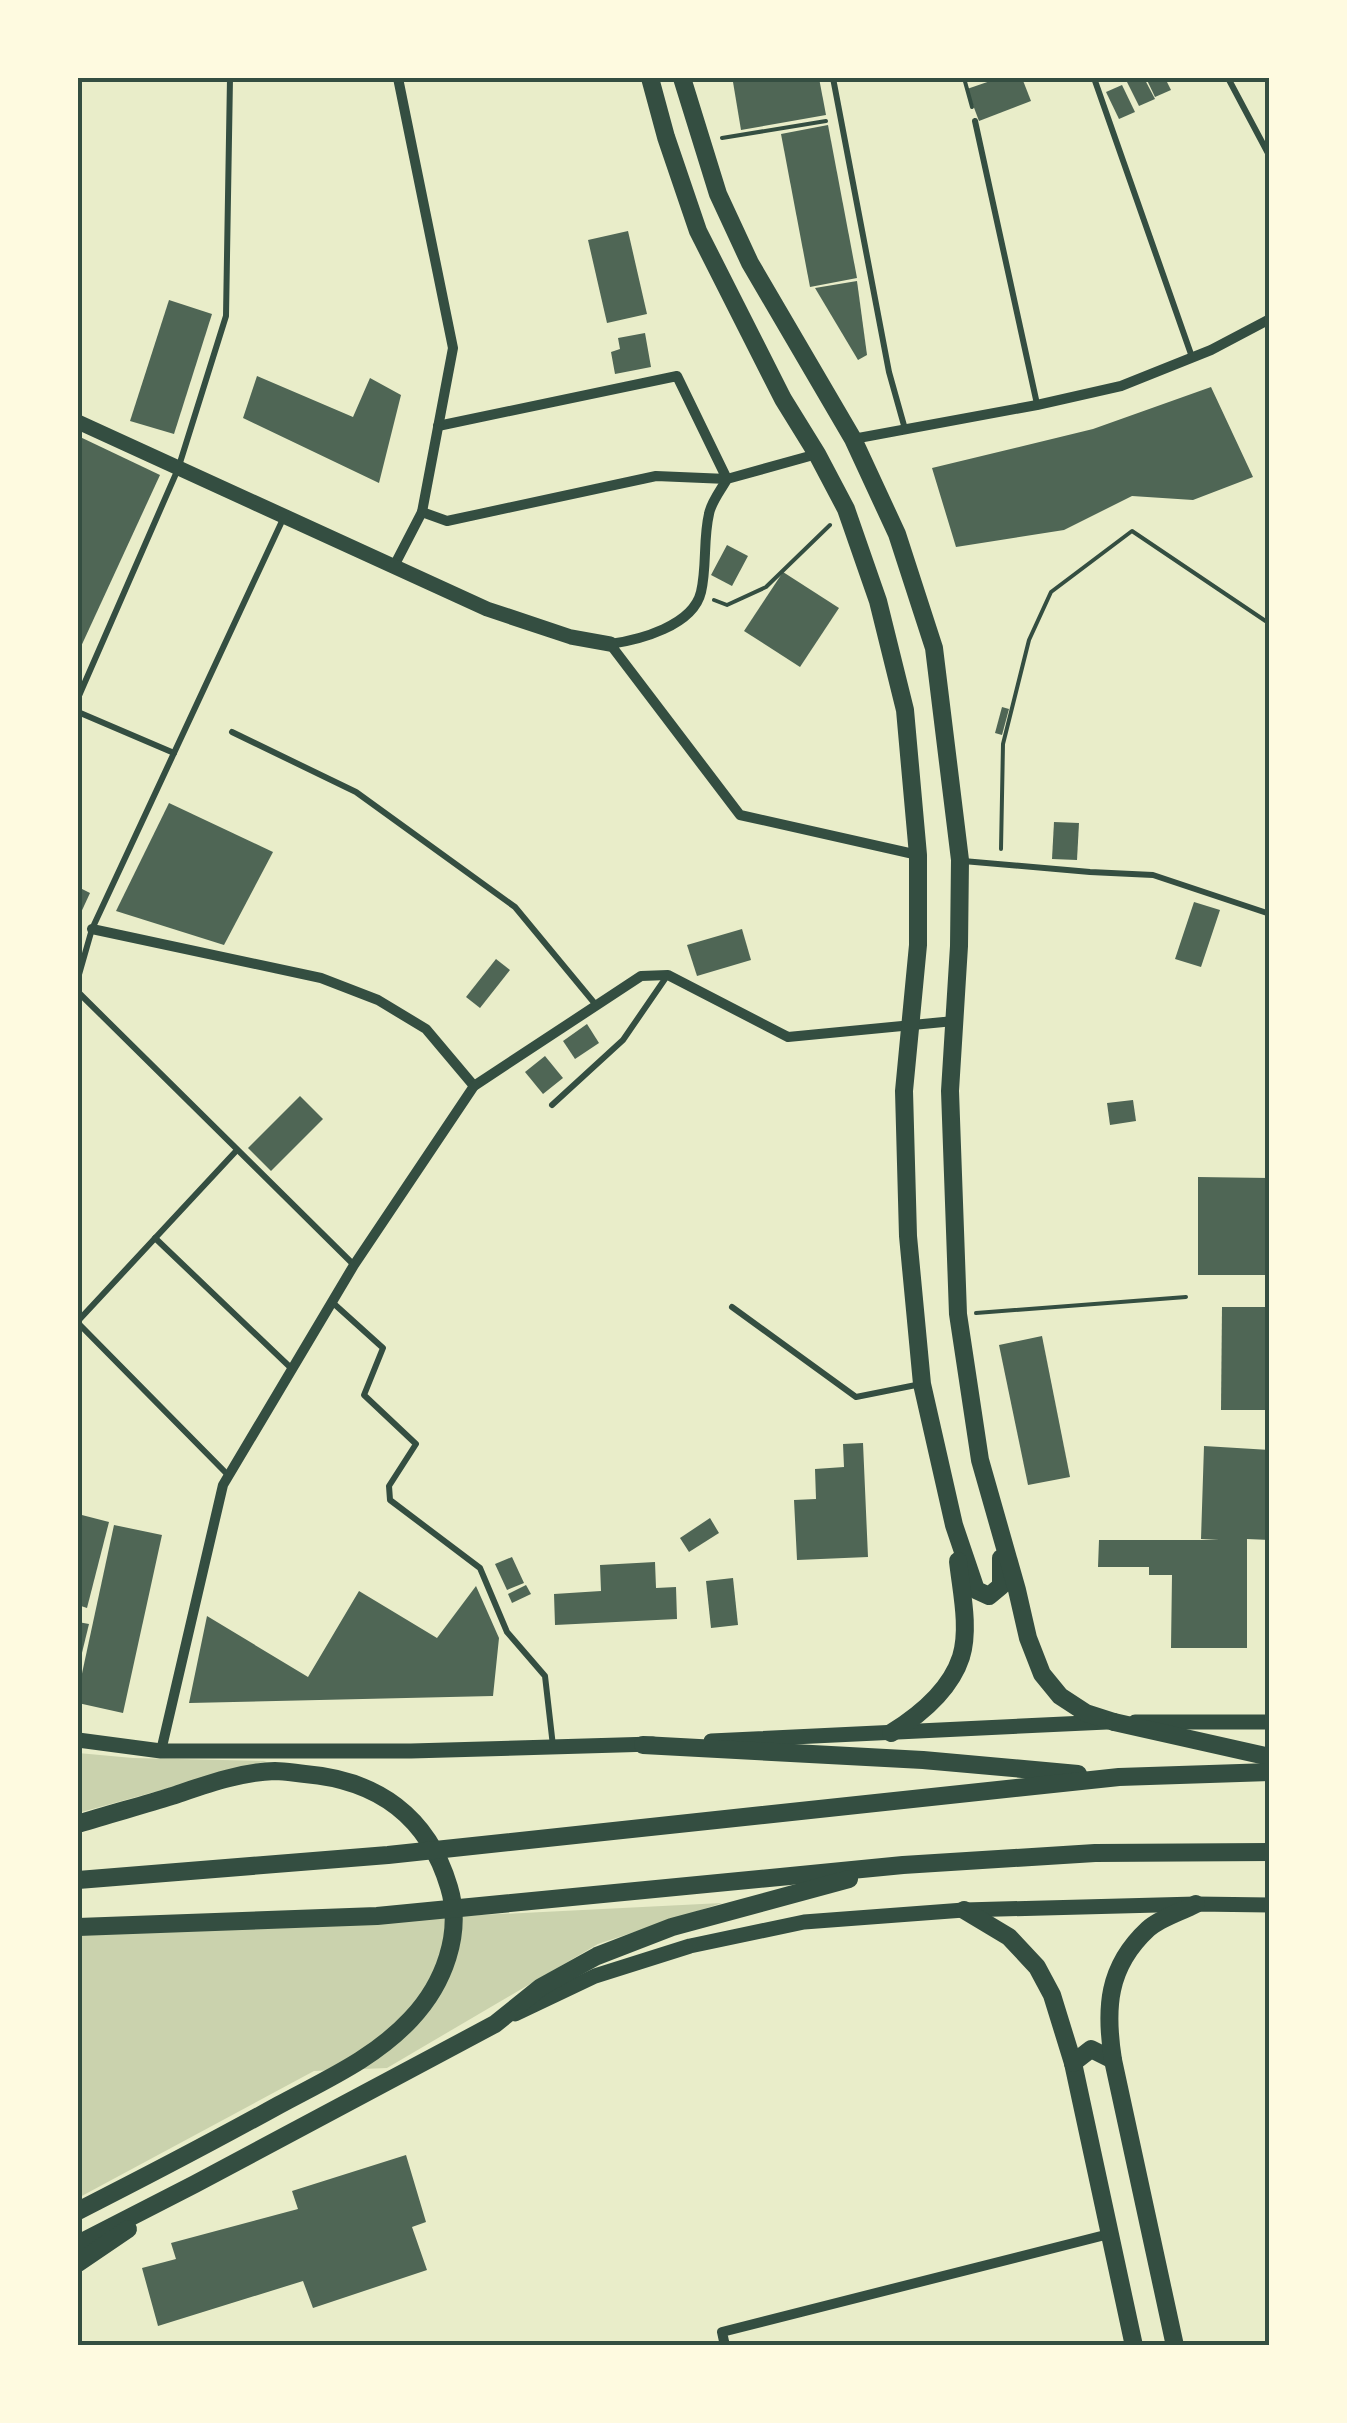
<svg xmlns="http://www.w3.org/2000/svg" width="1347" height="2423" font-family="'Nunito Sans',sans-serif">
<style>
.green{fill:#cad2ad}
.building{fill:#4f6655}
.lines{fill:none;stroke-linecap:round;stroke-linejoin:round}
.path{stroke:#344e41;stroke-width:4}
.service{stroke:#344e41;stroke-width:6}
.minor{stroke:#344e41;stroke-width:10}
.tertiary{stroke:#344e41;stroke-width:15}
.secondary{stroke:#344e41;stroke-width:18}
.primary{stroke:#344e41;stroke-width:18}
.neatline{fill:none;stroke:#344e41;stroke-width:4}
</style>
<rect width="100%" height="100%" fill="#e9edc9"/>
<!-- green -->
<g class="green">
<polygon points="78,1753 133,1758 267,1761 78,1813"/>
<polygon points="722,1903 598,1944 387,2068 314,2071 78,2198 78,1935"/>
</g>
<!-- building -->
<g class="building">
<polygon points="759,78 819,78 826,115 741,130 733,82"/>
<polygon points="999,78 1022,78 1031,101 979,121 967,89"/>
<polygon points="1131,78 1144,78 1155,99 1139,106 1126,80"/>
<polygon points="1146,78 1165,78 1171,90 1155,97"/>
<polygon points="1122,85 1135,112 1119,119 1106,92"/>
<polygon points="828,125 857,278 810,287 781,134"/>
<polygon points="628,231 647,314 607,323 588,240"/>
<polygon points="857,281 867,355 858,360 815,288"/>
<polygon points="169,300 212,314 174,434 130,421"/>
<polygon points="645,333 651,367 615,374 611,352 620,349 618,338"/>
<polygon points="257,376 353,417 370,378 401,395 379,483 243,418"/>
<polygon points="1211,387 1253,477 1193,500 1132,496 1064,530 956,547 932,468 1093,429"/>
<polygon points="78,436 160,475 78,653"/>
<polygon points="727,545 748,556 732,586 711,575"/>
<polygon points="783,572 839,608 800,667 744,631"/>
<polygon points="1002,707 1009,709 1002,735 995,733"/>
<polygon points="169,803 273,852 224,945 116,911"/>
<polygon points="1054,822 1079,823 1077,860 1052,859"/>
<polygon points="78,887 90,893 78,919"/>
<polygon points="1194,902 1220,910 1201,967 1175,959"/>
<polygon points="742,929 751,960 697,976 687,945"/>
<polygon points="496,959 510,970 480,1008 466,997"/>
<polygon points="587,1024 599,1043 575,1059 563,1041"/>
<polygon points="545,1056 563,1078 543,1094 525,1072"/>
<polygon points="300,1096 323,1119 271,1171 248,1148"/>
<polygon points="1133,1100 1136,1121 1110,1125 1107,1103"/>
<polygon points="1198,1177 1270,1178 1270,1275 1198,1275"/>
<polygon points="1222,1307 1270,1307 1270,1410 1221,1410"/>
<polygon points="1042,1336 1070,1477 1028,1485 999,1345"/>
<polygon points="863,1443 868,1557 797,1560 794,1500 816,1499 815,1469 844,1467 843,1444"/>
<polygon points="1204,1446 1270,1450 1270,1540 1247,1539 1247,1648 1171,1648 1172,1575 1149,1575 1149,1567 1098,1567 1099,1540 1219,1540 1201,1539"/>
<polygon points="78,1514 109,1522 87,1608 78,1605"/>
<polygon points="710,1518 719,1533 689,1552 680,1538"/>
<polygon points="114,1525 162,1535 123,1713 78,1703 78,1692"/>
<polygon points="512,1557 524,1583 507,1590 495,1564"/>
<polygon points="655,1562 656,1588 676,1587 677,1619 555,1625 554,1594 601,1591 600,1565"/>
<polygon points="733,1578 738,1625 711,1628 706,1581"/>
<polygon points="526,1585 531,1594 512,1603 508,1594"/>
<polygon points="476,1586 499,1638 493,1696 189,1703 207,1616 308,1677 359,1591 437,1638"/>
<polygon points="78,1622 89,1624 79,1665 78,1665"/>
<polygon points="406,2155 426,2222 412,2227 427,2270 313,2308 303,2281 158,2326 142,2268 176,2259 171,2243 298,2209 292,2191"/>
</g>
<g class="lines">
<!-- path -->
<g class="path">
<polyline points="964,78 972,107"/>
<polyline points="722,138 826,121"/>
<polyline points="714,600 727,605 766,587 830,525"/>
<polyline points="1001,849 1003,744 1029,640 1051,592 1132,531 1270,624"/>
<polyline points="976,1313 1186,1297"/>
</g>
<!-- service -->
<g class="service">
<polyline points="833,78 889,372 905,429"/>
<polyline points="1094,78 1192,357"/>
<polyline points="1228,78 1270,157"/>
<polyline points="975,121 1037,404"/>
<polyline points="78,698 178,469 226,316 230,78"/>
<polyline points="78,712 174,753"/>
<polyline points="232,732 356,792 515,907 596,1005"/>
<polyline points="963,861 1090,872 1153,875 1270,914"/>
<polyline points="78,978 92,929 283,519"/>
<polyline points="78,992 354,1265"/>
<polyline points="552,1105 623,1040 667,976"/>
<polyline points="155,1238 291,1368"/>
<polyline points="332,1302 383,1348 364,1395 416,1444 389,1486 390,1500 480,1568 507,1632 545,1676 553,1746"/>
<polyline points="732,1307 856,1397 921,1384"/>
<polyline points="78,1321 237,1150"/>
<polyline points="78,1323 228,1475"/>
</g>
<!-- minor -->
<g class="minor">
<polyline points="853,439 1037,405 1121,386 1211,350 1270,319"/>
<path d="M817,454L727,479C721,490 711,502 709,514C703,539 707,567 701,592C693,626 639,640 610,644L740,815L918,855"/>
<polyline points="422,512 447,521 656,476 727,479 677,376 438,426"/>
<polyline points="393,568 422,512 453,348 398,78"/>
<polyline points="92,929 321,978 378,1000 426,1029 474,1086"/>
<polyline points="161,1751 223,1485 354,1265 474,1086 641,976 668,975 788,1037 954,1021"/>
<polyline points="725,2346 722,2332 1109,2234"/>
</g>
<!-- tertiary -->
<g class="tertiary">
<polyline points="78,422 487,609 571,637 610,644"/>
<polyline points="1135,1722 1270,1722"/>
<polyline points="78,1740 161,1751 411,1751 653,1744"/>
<polyline points="711,1741 1107,1722"/>
<polyline points="515,2014 595,1976 690,1946 804,1922 964,1910 1196,1904 1270,1905"/>
</g>
<!-- secondary -->
<g class="secondary">
<polyline points="650,78 666,137 698,231 783,399 817,454 846,509 878,601 905,710 918,855 918,945 904,1091 908,1236 922,1384 954,1525 976,1590 989,1596 1001,1586 1001,1558"/>
<polyline points="682,78 718,194 750,263 853,439 897,534 934,648 960,860 959,946 950,1091 958,1314 980,1460 1017,1590 1028,1638 1042,1674 1060,1696 1086,1713 1114,1722"/>
<path d="M891,1733C920,1715 950,1691 961,1657C970,1628 961,1590 958,1561"/>
<polyline points="964,1910 1009,1937 1037,1967 1052,1995 1073,2063 1134,2346"/>
<polyline points="1073,2063 1091,2049 1113,2060"/>
<path d="M1175,2346L1113,2060C1105,2009 1107,1967 1148,1929C1160,1918 1181,1912 1196,1904"/>
</g>
<!-- primary -->
<g class="primary">
<polyline points="1114,1722 1270,1757"/>
<polyline points="643,1745 923,1760 1078,1774"/>
<path d="M78,1824C109,1814 141,1806 172,1796C205,1785 240,1772 275,1771C285,1771 295,1773 305,1774C377,1780 428,1816 449,1887C463,1933 444,1984 411,2019C375,2058 325,2080 279,2105C212,2142 145,2177 78,2211"/>
<polyline points="78,1880 388,1855 1119,1777 1270,1772"/>
<polyline points="78,1927 377,1916 903,1865 1095,1853 1270,1852"/>
<polyline points="78,2244 195,2184 495,2024 541,1987 597,1956 672,1927 849,1879"/>
<polyline points="78,2263 128,2229"/>
</g>
</g>
<!-- border -->
<rect width="1347" height="2423" fill="none" stroke="#fefae0" stroke-width="160"/>
<rect x="80" y="80" width="1187" height="2263" class="neatline"/>
</svg>
